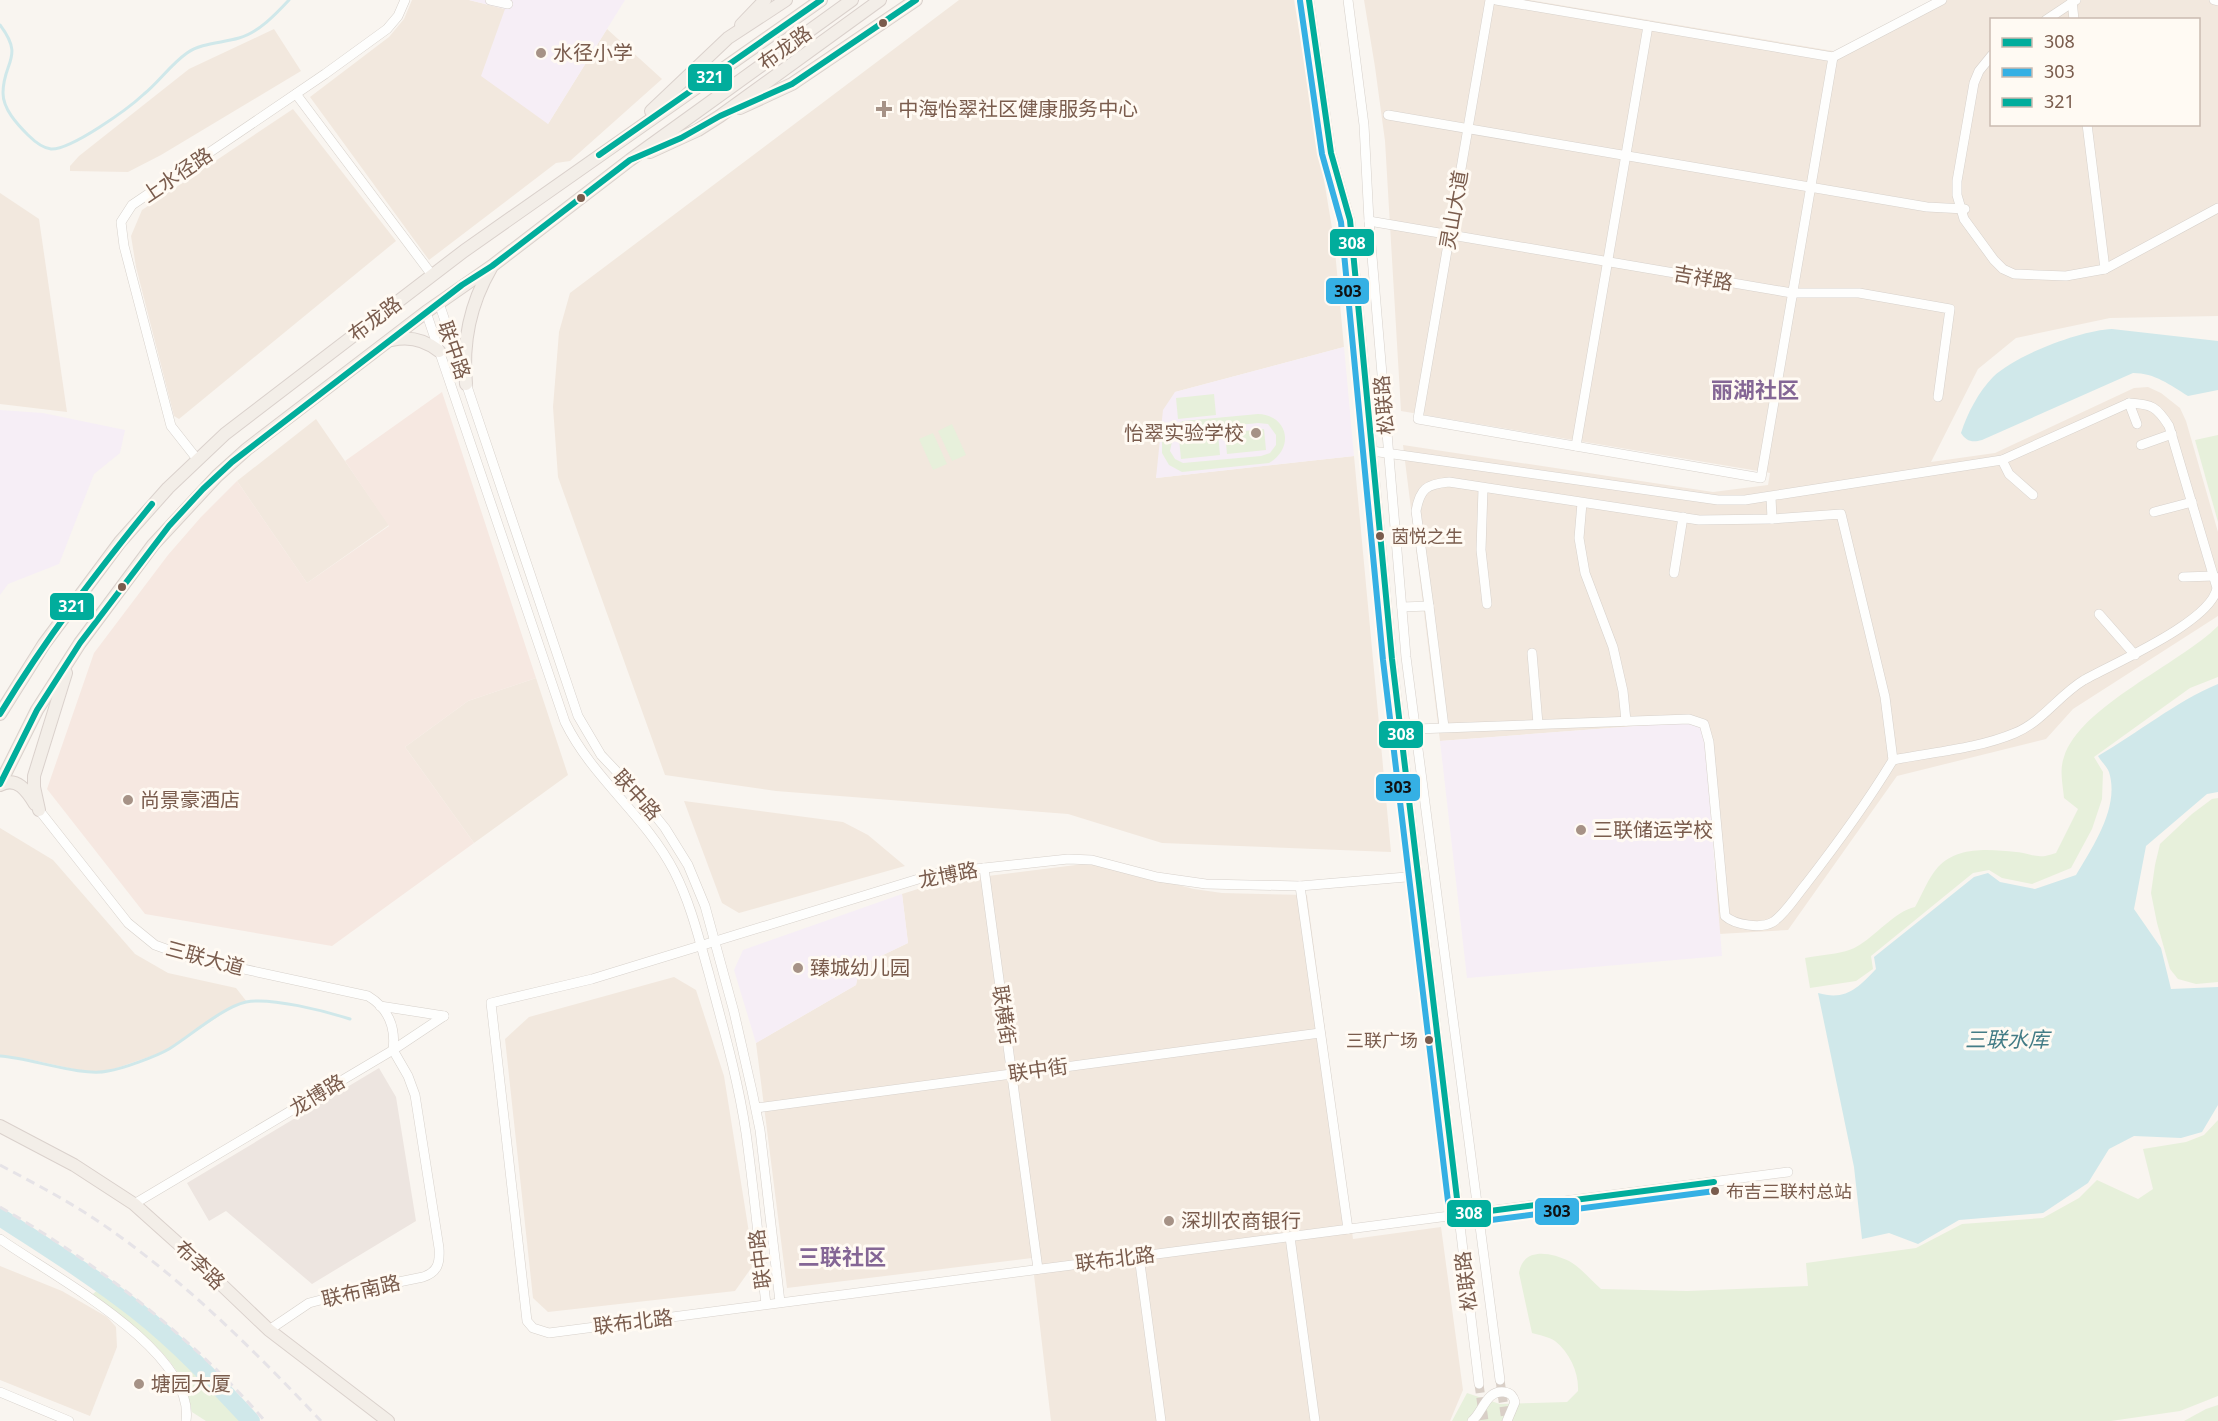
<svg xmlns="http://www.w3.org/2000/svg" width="2218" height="1421" font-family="'Noto Sans','Noto Sans SC',sans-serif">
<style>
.residential{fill:#f2e8de;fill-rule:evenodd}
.commercial{fill:#f6e8e1}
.industrial{fill:#ede5e0}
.education{fill:#f6eef6}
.green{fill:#e7f0db;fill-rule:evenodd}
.water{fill:#d0e8ea}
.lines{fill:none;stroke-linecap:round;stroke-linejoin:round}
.stream{stroke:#d0e8ea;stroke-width:3}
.river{stroke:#d0e8ea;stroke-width:18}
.minor-tunnel{stroke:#d9cfc7;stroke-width:9;stroke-dasharray:9 4.5;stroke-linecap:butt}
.minor-casing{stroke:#d7d1cb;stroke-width:10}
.major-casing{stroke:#dad1cc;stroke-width:14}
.minor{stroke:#fefefd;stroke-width:9}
.major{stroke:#f3eee8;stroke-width:12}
.rail{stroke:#e6e3e7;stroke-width:3;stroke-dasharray:9 6;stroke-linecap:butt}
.bus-1-casing{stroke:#fffaf3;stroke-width:10}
.bus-2-casing{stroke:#fffaf3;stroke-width:10}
.bus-3-casing{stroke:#fffaf3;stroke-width:10}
.bus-1{stroke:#01ad9c;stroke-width:6}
.bus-2{stroke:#35b0e4;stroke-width:6}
.bus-3{stroke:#01ad9c;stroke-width:6}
.bus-dot{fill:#7a5c4d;stroke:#fffaf3;stroke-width:2}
.poi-dot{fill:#a69286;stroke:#fffaf3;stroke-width:2}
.labels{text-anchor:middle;stroke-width:6;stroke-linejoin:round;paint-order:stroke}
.bus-label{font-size:18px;fill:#7a5c4d;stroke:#fffaf3;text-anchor:start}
.street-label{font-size:20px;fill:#7a5c4d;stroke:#fffaf3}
.poi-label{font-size:20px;fill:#7a5c4d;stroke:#fffaf3;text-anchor:start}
.water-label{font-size:21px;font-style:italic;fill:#437c86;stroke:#fffaf3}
.quarter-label{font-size:22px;font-weight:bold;fill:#846695;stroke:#fffaf3}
.line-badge{stroke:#fffaf3;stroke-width:2}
.badge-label{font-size:16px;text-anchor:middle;font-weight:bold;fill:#fff}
.pale-badge-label{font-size:16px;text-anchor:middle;font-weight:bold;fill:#111}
</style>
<rect width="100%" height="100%" fill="#f9f5f0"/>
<!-- residential -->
<g class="residential">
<polygon points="412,0 469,0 505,9 548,124 607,29 662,79 570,161 556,163 429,260 310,97 389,37 404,19"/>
<polygon points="959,0 1294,0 1334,240 1344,347 1175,392 1156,478 1354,456 1391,852 1162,843 1068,814 776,791 665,775 558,477 553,407 559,332 570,293"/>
<path d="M1364,0H1530L1845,53L1936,0H2218V316L2110,318L2016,338L1978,369L1931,462L1995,453L2134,388L2148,387L2161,393L2180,408L2186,421L2218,532V616L2073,709L2046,739L1897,776L1788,930L1719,934L1709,742L1703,721L1440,741L1403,445L1713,492L1768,485L1770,473L1401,411L1385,141L1375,67ZM1992,20H2198V124H1992Z"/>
<polygon points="274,29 301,71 161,155 128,172 70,171 70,166 79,156 189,69"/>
<polygon points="293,109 396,241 179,419 174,416 136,267 131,236 142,210"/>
<polygon points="0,193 39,219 67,412 0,404"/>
<polygon points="316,419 389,525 307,583 237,481"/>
<polygon points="536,678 568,775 474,843 405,747 468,701"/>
<polygon points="684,801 843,822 868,835 905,866 739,913 722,903"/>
<polygon points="0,828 53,860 135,954 168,973 236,988 247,1002 231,1008 166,1051 108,1071 87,1072 28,1059 0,1056"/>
<polygon points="1092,863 1194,889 1222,893 1307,895 1353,1239 1441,1227 1463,1390 1450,1421 1051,1421 1032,1258 787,1288 756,1043 856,985 860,966 908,943 902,894 940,882"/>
<polygon points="674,977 696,990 724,1076 754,1264 735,1291 548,1312 533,1298 505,1039 529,1017"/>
<polygon points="0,1266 62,1291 107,1317 116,1327 117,1347 90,1416 0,1380"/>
</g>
<!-- commercial -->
<polygon class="commercial" points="442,392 536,678 468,701 405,747 474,843 332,946 145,914 47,789 94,653 168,555 201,517 237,481 307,583 389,526 345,461"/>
<!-- industrial -->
<polygon class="industrial" points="379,1068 396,1097 416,1221 312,1284 226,1211 209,1221 187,1183"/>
<!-- education -->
<g class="education">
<polygon points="469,0 625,0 548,124 481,76 505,9"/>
<polygon points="1344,347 1354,456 1156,478 1163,410 1175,392"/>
<polygon points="0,410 43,413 125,430 120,453 94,474 59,564 8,584 0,595"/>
<polygon points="1703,721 1722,956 1467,978 1440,741"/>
<polygon points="902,894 908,943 860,966 856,985 756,1043 734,970 743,950"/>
</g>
<!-- green -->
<g class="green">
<polygon points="1214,394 1216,415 1178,419 1176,398"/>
<path d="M1258,414C1288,415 1295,448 1269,463L1182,472L1169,465L1162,453V438L1171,427L1183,421ZM1258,423L1268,424L1276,435V445L1270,453L1261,456L1183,463L1175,459L1170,451L1173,437L1180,431Z"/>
<polygon points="952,424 966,455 952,461 938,431"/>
<polygon points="1264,429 1266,450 1227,454 1225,433"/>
<polygon points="933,433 947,464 933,470 919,439"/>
<polygon points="1218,434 1220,455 1181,459 1179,438"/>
<polygon points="2218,435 2218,522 2195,440"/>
<path d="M2218,626V677L2190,688L2094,757L2103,772L2102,799L2092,829L2071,868L2032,884L2002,878L1989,870L1973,873L1871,956L1873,969L1856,981L1810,988L1805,958C1819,955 1845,954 1856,947C1875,937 1895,911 1915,907C1922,895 1928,878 1938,867C1957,846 1990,849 2016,852C2035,854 2036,860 2056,853L2078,809L2064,798C2063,785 2059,770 2064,757C2080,706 2180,664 2218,626Z"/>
<polygon points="2218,798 2218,982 2196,984 2178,979 2170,969 2157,923 2151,893 2155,865 2160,844 2192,814 2212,799"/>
<path d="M2218,1120V1396L2180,1411L2111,1421H1452L1467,1393L1500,1404L1567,1402L1578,1391C1579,1373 1570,1353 1555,1341C1549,1337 1539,1335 1532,1333L1519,1273C1523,1247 1550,1252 1569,1261C1580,1267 1591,1280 1601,1289L1687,1291L1808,1286L1806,1263L1916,1248L1962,1224L2043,1218L2079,1198L2097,1180L2138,1199L2153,1189L2143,1149L2186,1142L2204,1135Z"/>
<path d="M100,1288L177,1354L242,1421H206L192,1412C189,1403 188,1389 183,1381C163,1345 125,1319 93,1294Z"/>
<polygon points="2218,1405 2218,1421 2184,1421 2206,1409"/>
</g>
<!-- water -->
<g class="water">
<path d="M2112,329L2218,341V390L2188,396C2170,385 2155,373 2133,373L1982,440C1972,443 1966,441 1961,433C1967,414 1979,391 1993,377C2015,355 2082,330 2112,329Z"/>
<path d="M2218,684V792L2207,794L2146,846L2134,909L2161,948L2171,989L2218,987V1105L2202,1132L2181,1138L2134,1136L2109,1149L2088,1183L2043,1213L1959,1220L1918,1244L1889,1233L1862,1239L1854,1167L1818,993C1846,1001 1858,988 1876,969L1874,957L1974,877L1988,873L2000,882L2035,889L2076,875C2093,846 2120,807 2109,772C2107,767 2101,761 2098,756C2138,733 2175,702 2218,684Z"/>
</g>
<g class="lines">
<!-- stream -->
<g class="stream">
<path d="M0,25C25,58 3,61 3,93C3,109 17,124 28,135C34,141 42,148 51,149C71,150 128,109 144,94C159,82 170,65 187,53C201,43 222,43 239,38C258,33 276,14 289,0"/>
<path d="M0,1056C31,1058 81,1077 108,1071C122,1069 157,1056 169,1049C190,1036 223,1007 246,1002C271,997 325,1011 350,1019"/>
</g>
<!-- river -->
<path class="river" d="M0,1217C46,1247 93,1276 136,1310C178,1343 215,1382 251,1421"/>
<!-- minor-tunnel -->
<g class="minor-tunnel">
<polyline points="1500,1380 1506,1421"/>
<polyline points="1479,1384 1484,1421"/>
</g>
<defs>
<g id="minor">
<polyline points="490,0 508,4"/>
<polyline points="1309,0 1331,153 1350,220 1392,659 1479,1384"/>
<polyline points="1348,0 1364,125 1369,221 1406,657 1500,1380"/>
<polyline points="1490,0 1418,419 1761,478 1833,57"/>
<polyline points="1496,0 1833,57 1942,0"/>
<polyline points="2072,0 2074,20"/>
<polyline points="2214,0 2218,1"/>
<polyline points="2046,20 2076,0"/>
<polyline points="1992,55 1979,71 1974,83 1957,181 1957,195 1964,219 1994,260 2003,269 2014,274 2066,276 2105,269 2218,208"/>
<polyline points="296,94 432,275"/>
<polyline points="1388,115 1927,207 1965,209"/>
<polyline points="2087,124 2105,269"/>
<polyline points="1369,221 1792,293 1859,293 1950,309 1938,397"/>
<polyline points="439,303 578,716 601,755 637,793 665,828 688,865 705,906 734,1012 752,1091 760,1130 780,1302"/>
<path d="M426,312L565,722C593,779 645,815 674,871C691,904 699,939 709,974C723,1027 738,1079 746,1133C754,1190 759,1247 766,1304"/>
<polyline points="2129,403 2137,424"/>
<polyline points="2141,445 2172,434"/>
<polyline points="1576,446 1648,26"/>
<path d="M1372,451L1718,500H1745L2002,460L2129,403C2152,404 2157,407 2169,426L2217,588C2211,622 2114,663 2084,680C2059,695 2042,722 2015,733C1977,749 1933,752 1893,760"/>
<polyline points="197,459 171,426 124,246 121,222 132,205 325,74 387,29 398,16 405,0"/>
<polyline points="2002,460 2009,474 2033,495"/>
<polyline points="1483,489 1481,550 1487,604"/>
<polyline points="1582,503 1579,538 1585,573 1613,647 1623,691 1626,721"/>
<polyline points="2154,512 2192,502"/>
<polyline points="1674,573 1683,517"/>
<polyline points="2183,577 2214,576"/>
<path d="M1429,606L1416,511C1420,489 1426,484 1449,482L1699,520L1772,519L1771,497"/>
<polyline points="1402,607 1429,606 1444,727"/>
<polyline points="2099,614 2135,655"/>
<polyline points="1532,653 1538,724"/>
<path d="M1416,729L1689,719L1704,724L1709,742L1725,916C1735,925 1761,929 1773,922C1786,913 1796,896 1806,884C1837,844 1867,803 1893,760L1885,697L1841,514L1772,519"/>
<path d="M39,810L128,923L155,945L188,957L368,996C388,1008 396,1027 393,1050"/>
<polyline points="984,868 1038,1269"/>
<polyline points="1418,876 1300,886 1206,884 1157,877 1092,860 1068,859 938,873 592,979 491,1003 527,1321 533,1328 549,1333 1788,1172"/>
<polyline points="1300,886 1348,1229"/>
<polyline points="380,1006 444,1016"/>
<polyline points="756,1108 1320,1033"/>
<polyline points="134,1204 393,1050 444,1016"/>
<polyline points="1290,1237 1315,1421"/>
<path d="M0,1239C49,1274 196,1350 186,1421"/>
<polyline points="1139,1256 1161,1421"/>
<path d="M269,1330L309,1303L355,1291L423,1277C438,1272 440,1263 439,1248L415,1095L408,1076L393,1050"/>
<polyline points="0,1392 69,1421"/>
<path d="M1472,1421C1483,1412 1486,1390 1504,1392C1511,1393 1513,1396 1515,1402L1507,1421"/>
</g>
<g id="major">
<polyline points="741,25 765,0"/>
<polyline points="740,108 792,84 916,0"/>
<polyline points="651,111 728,38 786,0"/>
<polyline points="650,152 698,130 720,116 880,0"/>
<path d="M392,340C409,336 425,340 439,351"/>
<path d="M466,384C462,342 470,304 491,268"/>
<polyline points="0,714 44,644 120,542 168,488 225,434 464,251 821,0"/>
<polyline points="0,784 37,710 80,643 153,545 217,476 247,449 426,312 492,266 630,160 852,0"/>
<path d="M0,785C17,776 27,791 35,804"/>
<polyline points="39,810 34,787 34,776 66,673"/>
<polyline points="0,1126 74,1165 134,1204 182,1247 269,1330 388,1421"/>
</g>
</defs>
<!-- minor casing -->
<use href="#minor" class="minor-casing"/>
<!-- major casing -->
<use href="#major" class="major-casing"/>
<!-- minor -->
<use href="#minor" class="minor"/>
<!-- major -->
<use href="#major" class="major"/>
<!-- rail -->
<g class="rail">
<path d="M0,1165C28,1180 57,1195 84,1212C173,1269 249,1345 321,1421"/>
<path d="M0,1207C96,1262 192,1337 265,1421"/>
</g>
<defs>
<polyline id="bus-1" points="1309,0 1331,153 1350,220 1392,659 1459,1215 1714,1182"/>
<polyline id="bus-2" points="1300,1 1322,154 1341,222 1383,660 1450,1218 1454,1223 1460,1224 1715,1191"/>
<g id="bus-3">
<polyline points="599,155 821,0"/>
<path d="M0,714C46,638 96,573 152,504"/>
<polyline points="0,784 37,710 80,643 169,526 203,489 232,462 462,285 492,266 630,160 681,138 720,116 792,84 916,0"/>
</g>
</defs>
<!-- bus-1 casing -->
<use href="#bus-1" class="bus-1-casing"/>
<!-- bus-2 casing -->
<use href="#bus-2" class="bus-2-casing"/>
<!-- bus-3 casing -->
<use href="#bus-3" class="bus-3-casing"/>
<!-- bus-1 -->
<use href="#bus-1" class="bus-1"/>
<!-- bus-2 -->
<use href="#bus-2" class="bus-2"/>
<!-- bus-3 -->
<use href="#bus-3" class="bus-3"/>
</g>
<!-- markers -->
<g class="bus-dot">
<circle cx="883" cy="23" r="5"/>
<circle cx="581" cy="198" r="5"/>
<circle cx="1380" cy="536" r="5"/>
<circle cx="122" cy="587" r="5"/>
<circle cx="1429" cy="1040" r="5"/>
<circle cx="1715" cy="1191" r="5"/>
</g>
<g class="poi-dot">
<circle cx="541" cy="53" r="6"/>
<path d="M881 100h6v6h6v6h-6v6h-6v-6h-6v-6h6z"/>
<circle cx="1256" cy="433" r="6"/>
<circle cx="128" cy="800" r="6"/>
<circle cx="1581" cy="830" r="6"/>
<circle cx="798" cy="968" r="6"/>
<circle cx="1169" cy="1221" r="6"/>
<circle cx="139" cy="1384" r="6"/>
</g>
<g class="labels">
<!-- bus labels -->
<g class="bus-label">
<text x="1391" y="543">茵悦之生</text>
<text x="1418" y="1047" text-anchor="end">三联广场</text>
<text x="1726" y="1198">布吉三联村总站</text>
</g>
<!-- street labels -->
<g class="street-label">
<text transform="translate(785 48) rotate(-36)" y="7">布龙路</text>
<text transform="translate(177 175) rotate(-34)" y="7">上水径路</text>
<text transform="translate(1454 210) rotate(-80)" y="7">灵山大道</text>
<text transform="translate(1703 278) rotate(10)" y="7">吉祥路</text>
<text transform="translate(375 319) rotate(-37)" y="7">布龙路</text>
<text transform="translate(454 350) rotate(71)" y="7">联中路</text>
<text transform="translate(1384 405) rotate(-95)" y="7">松联路</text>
<text transform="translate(637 795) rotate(48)" y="7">联中路</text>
<text transform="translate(948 875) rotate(-11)" y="7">龙博路</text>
<text transform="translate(205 958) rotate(15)" y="7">三联大道</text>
<text transform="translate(1004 1015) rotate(82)" y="7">联横街</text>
<text transform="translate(1038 1070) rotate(-8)" y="7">联中街</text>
<text transform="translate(317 1095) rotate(-31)" y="7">龙博路</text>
<text transform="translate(760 1259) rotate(-97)" y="7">联中路</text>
<text transform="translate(1115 1259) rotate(-7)" y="7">联布北路</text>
<text transform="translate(200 1265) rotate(44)" y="7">布李路</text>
<text transform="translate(1466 1281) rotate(-97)" y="7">松联路</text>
<text transform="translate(361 1291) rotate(-13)" y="7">联布南路</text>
<text transform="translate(633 1322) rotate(-7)" y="7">联布北路</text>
</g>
<!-- poi labels -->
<g class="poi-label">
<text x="553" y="60">水径小学</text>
<text x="898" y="116">中海怡翠社区健康服务中心</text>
<text x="1244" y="440" text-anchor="end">怡翠实验学校</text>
<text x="140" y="807">尚景豪酒店</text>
<text x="1593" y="837">三联储运学校</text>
<text x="810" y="975">臻城幼儿园</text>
<text x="1181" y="1228">深圳农商银行</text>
<text x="151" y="1391">塘园大厦</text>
</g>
<!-- water labels -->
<g class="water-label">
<text x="2007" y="1047">三联水库</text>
</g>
<!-- quarter labels -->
<g class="quarter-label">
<text x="1755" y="398">丽湖社区</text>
<text x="842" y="1265">三联社区</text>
</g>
</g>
<g class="line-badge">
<rect x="687" y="63" width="46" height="29" rx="6" fill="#01ad9c"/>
<rect x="1329" y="228" width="46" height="29" rx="6" fill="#01ad9c"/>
<rect x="1325" y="277" width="45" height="28" rx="6" fill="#35b0e4"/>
<rect x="49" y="592" width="46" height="29" rx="6" fill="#01ad9c"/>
<rect x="1378" y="720" width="46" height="29" rx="6" fill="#01ad9c"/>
<rect x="1375" y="773" width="46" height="29" rx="6" fill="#35b0e4"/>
<rect x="1534" y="1197" width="46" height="29" rx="6" fill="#35b0e4"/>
<rect x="1446" y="1199" width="46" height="29" rx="6" fill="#01ad9c"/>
</g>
<g class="badge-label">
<text x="710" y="83">321</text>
<text x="1352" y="249">308</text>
<text x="72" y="612">321</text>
<text x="1401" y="740">308</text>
<text x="1469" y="1219">308</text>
</g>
<g class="pale-badge-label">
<text x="1348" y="297">303</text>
<text x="1398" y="793">303</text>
<text x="1557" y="1217">303</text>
</g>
<!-- legend -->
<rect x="1990" y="18" width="210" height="108" fill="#fffaf3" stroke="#cabbb1" stroke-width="1.5"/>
<rect x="2002" y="38" width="30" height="9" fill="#01ad9c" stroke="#cabbb1" stroke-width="1.5"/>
<text x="2044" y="48" font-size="18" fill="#7a5c4d">308</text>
<rect x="2002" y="68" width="30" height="9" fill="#35b0e4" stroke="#cabbb1" stroke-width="1.5"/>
<text x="2044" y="78" font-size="18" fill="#7a5c4d">303</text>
<rect x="2002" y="98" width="30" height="9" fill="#01ad9c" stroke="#cabbb1" stroke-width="1.5"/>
<text x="2044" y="108" font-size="18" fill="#7a5c4d">321</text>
</svg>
